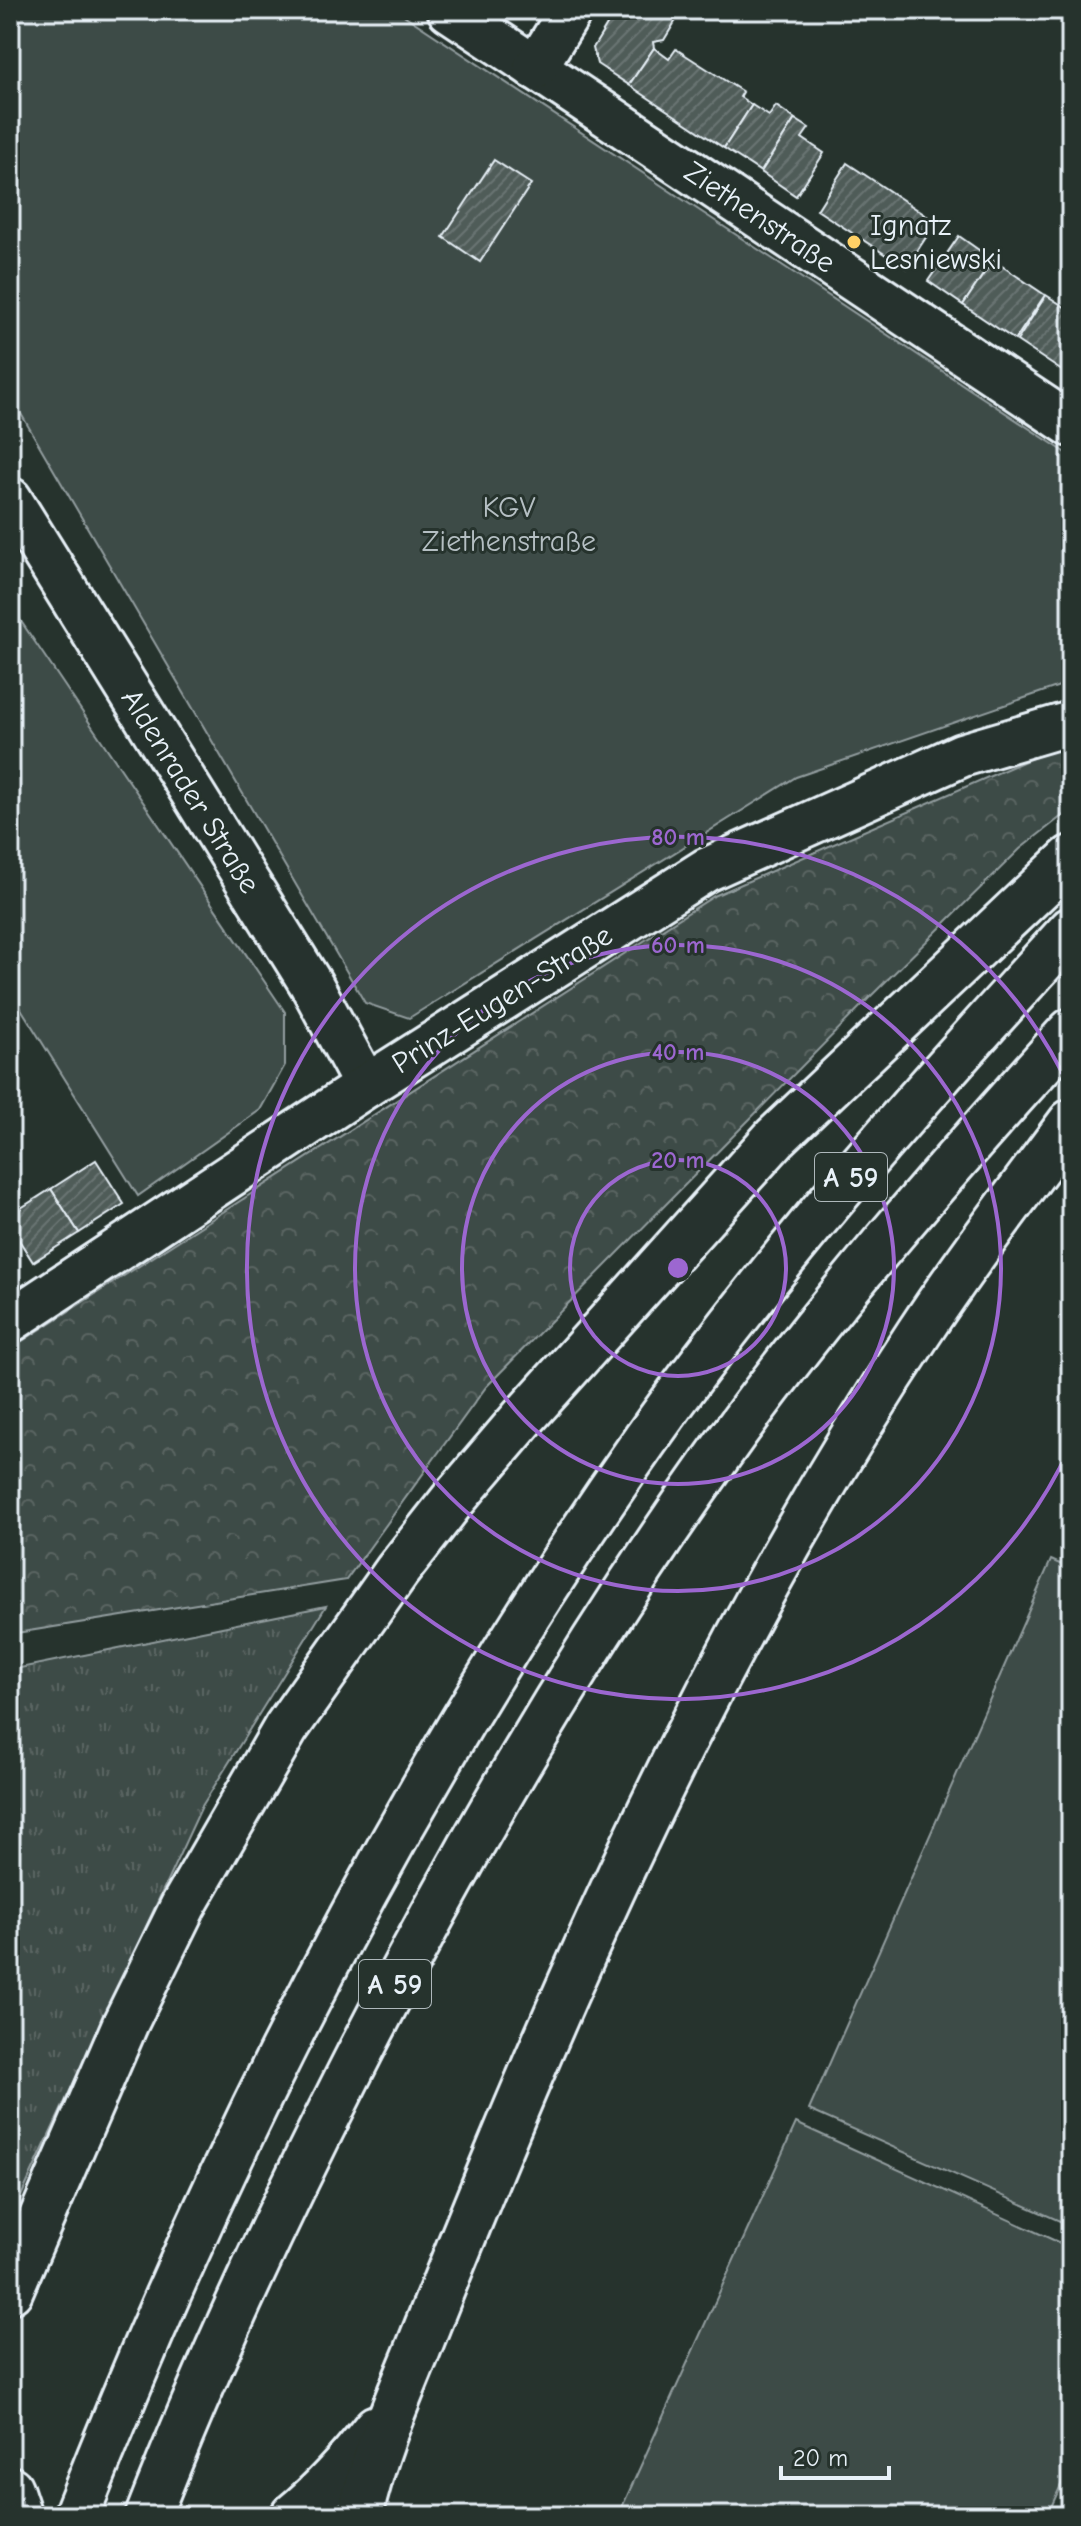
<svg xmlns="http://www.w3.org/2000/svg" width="1081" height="2526" font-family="'Comic Neue',sans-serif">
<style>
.green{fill:#3e4b47;stroke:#939ea0;stroke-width:2}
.forest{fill:url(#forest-crowns);stroke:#939ea0;stroke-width:2}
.park{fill:url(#park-tufts);stroke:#939ea0;stroke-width:2}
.building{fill:url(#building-hatch);stroke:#e8f1f8;stroke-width:2}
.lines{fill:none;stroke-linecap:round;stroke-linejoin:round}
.minor-casing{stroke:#e8f1f8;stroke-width:48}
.highway-casing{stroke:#e8f1f8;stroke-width:50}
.minor{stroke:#26332d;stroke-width:42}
.highway{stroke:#26332d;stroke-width:44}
.ring{fill:none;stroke:#9c67d0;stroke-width:4}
.poi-dot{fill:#ffd166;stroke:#26332d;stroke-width:3}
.labels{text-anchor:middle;stroke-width:6;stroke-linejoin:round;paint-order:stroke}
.shield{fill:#26332d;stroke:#aeb8bb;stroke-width:2}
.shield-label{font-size:28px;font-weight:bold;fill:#e8f1f8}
.street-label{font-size:30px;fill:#e8f1f8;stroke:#26332d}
.poi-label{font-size:30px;fill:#e8f1f8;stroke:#26332d;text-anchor:start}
.park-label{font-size:30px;fill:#b5bfc3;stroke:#26332d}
.centre{fill:#9c67d0;stroke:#26332d;stroke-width:4}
.ring-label{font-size:24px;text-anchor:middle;font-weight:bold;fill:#9c67d0;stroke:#26332d;stroke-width:6;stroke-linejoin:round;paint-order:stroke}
</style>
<defs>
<pattern id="forest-crowns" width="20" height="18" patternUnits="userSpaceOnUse" patternTransform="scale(2)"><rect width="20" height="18" fill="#3e4b47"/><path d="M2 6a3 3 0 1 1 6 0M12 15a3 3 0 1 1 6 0" fill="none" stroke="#5a6562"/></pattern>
<pattern id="park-tufts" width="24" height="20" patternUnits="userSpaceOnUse" patternTransform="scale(2)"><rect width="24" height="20" fill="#3e4b47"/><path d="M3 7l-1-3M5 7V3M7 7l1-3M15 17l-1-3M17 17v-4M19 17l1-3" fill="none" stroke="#5a6562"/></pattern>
<pattern id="building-hatch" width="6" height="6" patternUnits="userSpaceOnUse" patternTransform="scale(2)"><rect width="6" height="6" fill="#505c59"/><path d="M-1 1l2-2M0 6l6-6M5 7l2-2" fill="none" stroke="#697472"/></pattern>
</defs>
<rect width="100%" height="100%" fill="#26332d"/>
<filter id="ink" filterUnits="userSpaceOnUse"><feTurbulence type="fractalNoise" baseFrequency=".0125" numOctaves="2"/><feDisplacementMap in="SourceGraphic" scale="16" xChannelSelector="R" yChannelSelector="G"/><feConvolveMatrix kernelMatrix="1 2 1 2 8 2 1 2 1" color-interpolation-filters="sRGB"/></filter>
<g filter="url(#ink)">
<!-- green -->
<g class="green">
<polygon points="10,10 396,10 1071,456 1071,682 796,777 409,1018 365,1003 10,395"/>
<polygon points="10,605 285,1012 285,1065 260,1110 138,1196 10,991"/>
<polygon points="1051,1560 1071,1569 1071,2226 809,2110"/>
<polygon points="796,2123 1071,2248 1071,2463 1047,2516 618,2516"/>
</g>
<!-- forest -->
<polygon class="forest" points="1071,741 1071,809 1020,849 872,995 486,1387 346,1580 10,1634 10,1349 714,896"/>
<!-- park -->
<polygon class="park" points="326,1606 202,1806 10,2220 10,1670"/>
<!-- building -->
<g class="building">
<polygon points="616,10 681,12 664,40 653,42 654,48 629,85 597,64 593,48"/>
<polygon points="654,48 669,59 676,49 743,92 740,97 752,105 724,148 629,85"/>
<polygon points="752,105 769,116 776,106 795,119 761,172 724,148"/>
<polygon points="795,119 809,128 802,138 824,153 796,196 761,172"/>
<polygon points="494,160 531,184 480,262 443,237"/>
<polygon points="847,163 936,222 906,268 817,210"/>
<polygon points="959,236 993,260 963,305 928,281"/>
<polygon points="993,260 1045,295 1015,340 963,305"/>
<polygon points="1046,295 1071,311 1071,377 1017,341"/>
<polygon points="96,1160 124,1204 79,1233 51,1189"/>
<polygon points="51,1189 79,1233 33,1262 10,1226 10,1215"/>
</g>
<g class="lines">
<defs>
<g id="minor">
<polyline points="449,10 1071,425"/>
<polyline points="535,68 571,10"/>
<polyline points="10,499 311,984 366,1086"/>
<polyline points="10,1321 366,1086 706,870 962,755 1071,723"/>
</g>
<g id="highway">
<polyline points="10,2291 126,2022 183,1906 286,1728 397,1571 452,1501 522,1419 775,1138 1071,858"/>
<polyline points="10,2489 19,2516"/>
<path d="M76,2516C224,2138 412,1771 646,1439C774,1258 922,1093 1071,930"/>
<path d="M148,2516C207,2365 276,2218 349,2074C457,1861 577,1654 716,1459C823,1308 947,1168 1071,1031"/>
<path d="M293,2516C325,2490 351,2460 376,2428"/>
<path d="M360,2516C372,2460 395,2405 417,2352C441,2291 466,2230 491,2169C610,1880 745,1595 918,1334C966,1261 1019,1192 1071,1122"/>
</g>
</defs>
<!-- minor casing -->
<use href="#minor" class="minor-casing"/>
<!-- highway casing -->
<use href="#highway" class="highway-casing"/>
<!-- minor -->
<use href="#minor" class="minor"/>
<!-- highway -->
<use href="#highway" class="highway"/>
</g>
</g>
<!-- distance rings -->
<g class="ring">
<circle cx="678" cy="1268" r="108"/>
<circle cx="678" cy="1268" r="216"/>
<circle cx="678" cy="1268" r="323"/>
<path d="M1070 1447A431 431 0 1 1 1070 1089"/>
</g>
<!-- markers -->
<circle class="poi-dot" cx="854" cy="242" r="8"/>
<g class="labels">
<!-- shield labels -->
<g class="shield">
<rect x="815" y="1153" width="72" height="48" rx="6"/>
<rect x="359" y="1960" width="72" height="48" rx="6"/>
</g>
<g class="shield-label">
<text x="851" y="1187">A 59</text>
<text x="395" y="1994">A 59</text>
</g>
<!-- street labels -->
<g class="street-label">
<text transform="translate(760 217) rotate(34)" y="10">Ziethenstraße</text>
<text transform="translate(191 791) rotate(58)" y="10">Aldenrader Straße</text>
<text transform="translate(502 999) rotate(-32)" y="10">Prinz-Eugen-Straße</text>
</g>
<!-- poi labels -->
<g class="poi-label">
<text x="870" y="235">Ignatz<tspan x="870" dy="34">Lesniewski</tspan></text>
</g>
<!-- park labels -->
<g class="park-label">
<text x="509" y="517">KGV<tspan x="509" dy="34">Ziethenstraße</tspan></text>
</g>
</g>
<circle cx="678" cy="1268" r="12" class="centre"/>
<g class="ring-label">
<text x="678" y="845">80 m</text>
<text x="678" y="953">60 m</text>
<text x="678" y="1060">40 m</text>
<text x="678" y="1168">20 m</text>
</g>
<!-- margin -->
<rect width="1081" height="2526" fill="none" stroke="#26332d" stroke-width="40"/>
<rect x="20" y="20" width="1041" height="2486" fill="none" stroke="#e8f1f8" stroke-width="3" filter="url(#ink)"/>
<!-- scale -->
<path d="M781 2466v12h108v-12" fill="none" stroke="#e8f1f8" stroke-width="4"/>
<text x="793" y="2466" font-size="24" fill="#e8f1f8" stroke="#26332d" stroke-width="6" paint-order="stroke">20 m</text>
</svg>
